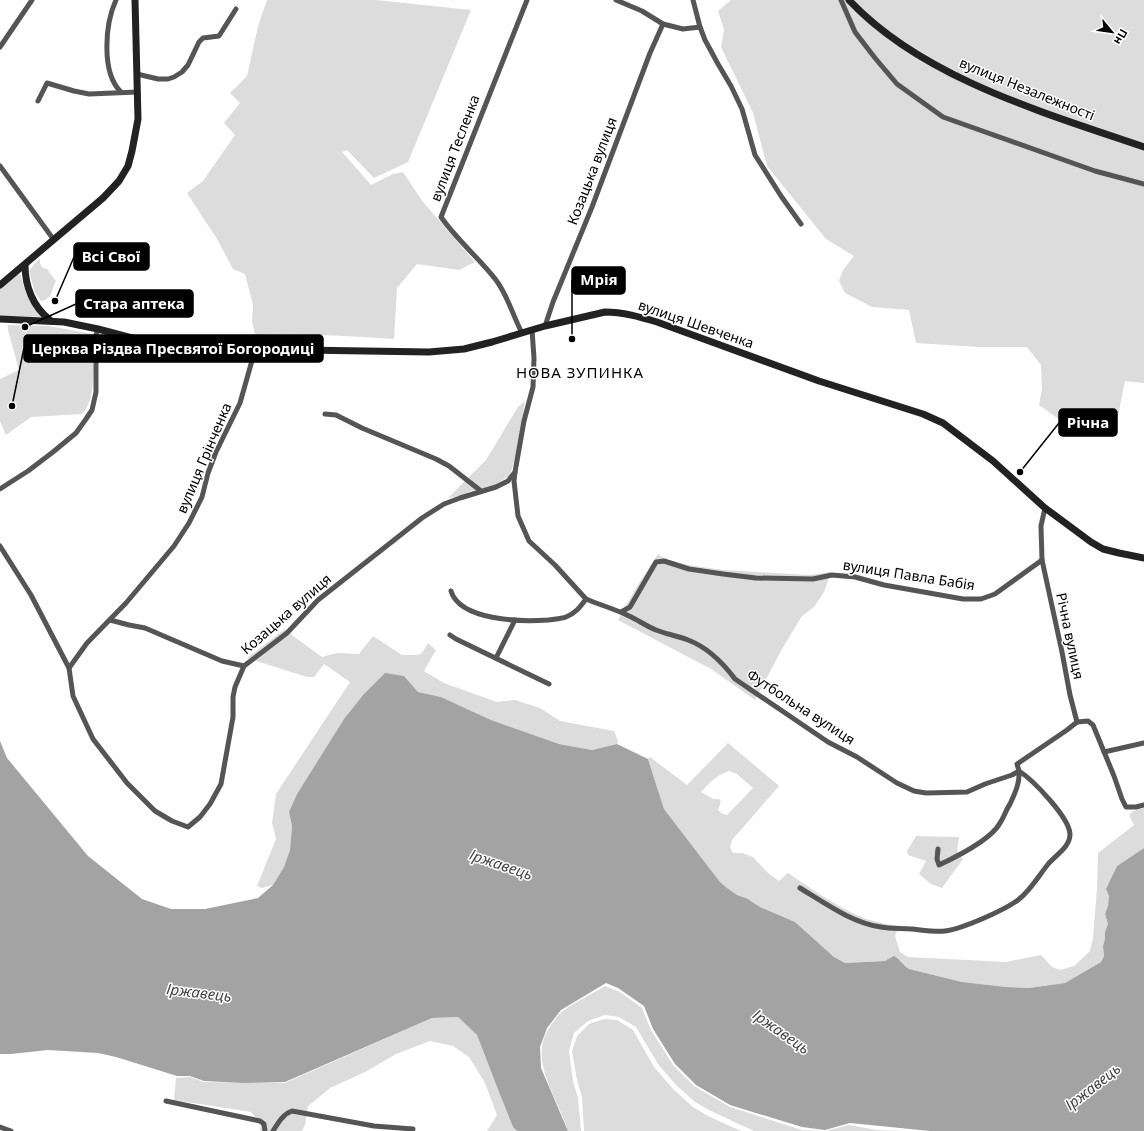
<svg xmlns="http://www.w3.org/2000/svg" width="1144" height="1131" font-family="'Noto Sans',sans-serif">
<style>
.green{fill:#dcdcdc;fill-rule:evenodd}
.water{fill:#a3a3a3}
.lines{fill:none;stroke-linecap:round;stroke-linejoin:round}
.street{stroke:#555;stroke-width:5}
.secondary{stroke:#222;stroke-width:7}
.labels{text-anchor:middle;stroke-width:3;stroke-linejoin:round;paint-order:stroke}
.street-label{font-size:14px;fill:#000;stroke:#fff}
.neighbourhood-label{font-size:15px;letter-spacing:1px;fill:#000;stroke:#fff}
.water-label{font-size:15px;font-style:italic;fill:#444;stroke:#fff}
.leader{fill:none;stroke:#000;stroke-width:1.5}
.callout-dot{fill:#000;stroke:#fff;stroke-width:1.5}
.callout{fill:#000;stroke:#000;stroke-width:1.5}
.callout-label{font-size:15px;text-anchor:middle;font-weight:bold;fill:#fff}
</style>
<rect width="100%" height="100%" fill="#fff"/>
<!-- green -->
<g class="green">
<path d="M267,0H376L471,10L408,162L374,178L347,150L342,152L371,185L393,174L403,172L423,202L475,262L459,270L417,264L397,288L394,339C347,336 301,333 255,335L252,321L253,305L245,274L233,269L217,239L187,193L203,181L235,135L224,123L240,103L230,93L247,76L258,26Z"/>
<polygon points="731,0 1144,0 1144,383 1125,381 1114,436 1060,420 1039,405 1042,389 1041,365 1027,347 978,347 916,343 909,310 872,307 845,293 839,281 843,270 854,256 826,239 767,166 753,113 721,47 724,29 718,11"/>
<path d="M40,259V264L43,268L47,269L56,281C51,290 53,299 41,301L35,293L29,271L34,264Z"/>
<path d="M20,273C24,289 29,304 41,317L0,316V289Z"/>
<path d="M8,325L49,326L93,334C93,355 98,399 82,414L31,417L6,435L0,421V379L19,370L8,330Z"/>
<polygon points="525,401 518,448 510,475 493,487 471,491 459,496 448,498 486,460 518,407"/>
<polygon points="658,554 665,559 688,565 723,570 809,575 831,572 824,592 814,607 802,616 782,649 755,700 711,669 618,620 636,588"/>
<polygon points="285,629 293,636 322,657 337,653 359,654 373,636 402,655 417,655 422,653 428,643 436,650 424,671 444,683 497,702 515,700 540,708 560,721 614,731 618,741 617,744 592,750 559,744 491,720 441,697 418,692 404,676 344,719 297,794 289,812 292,826 290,850 284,867 273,885 262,888 257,886 276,839 272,823 276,794 350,682 324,664 314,677 307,677 247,658"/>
<path d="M728,743L779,786L732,840L730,847L733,853H742L753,857L768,873L779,881L788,873C810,888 833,904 857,915C869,921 885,924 899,926L895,936L900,952L908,957L1006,962L1041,955L1052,967L1060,970L1074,966L1090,951L1093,938L1097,889L1098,853L1134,825L1129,815L1133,811L1144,808V848L1117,866L1113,875L1108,906L1105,914L1108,924L1105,932V938L1103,947L1104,956L1101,962L1065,983L1029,988L1006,987L962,982L909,969L903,964L900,960L845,963L834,957L795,922L760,907L748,899L737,895L727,888L720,882L664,809L648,759L650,757L687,785ZM729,771L737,774L753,788L727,815L721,813L718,810L721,802L719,799H713L701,792C710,782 717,775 729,771Z"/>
<polygon points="916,836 959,837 957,851 963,859 942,888 931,884 919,874 926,861 908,855 907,851"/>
<path d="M605,986L620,992L642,1008L651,1030L673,1065L694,1086L730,1107L802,1130L823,1131H754L711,1111L695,1102L676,1085L658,1064L636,1027L619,1017L605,1015L588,1021L574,1033L569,1051L573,1081L578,1098L581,1131H568C558,1097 526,1059 551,1025C555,1020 558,1014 563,1011C576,1001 591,995 605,986Z"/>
<polygon points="458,1017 477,1035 497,1087 513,1127 517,1131 487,1131 497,1115 485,1083 469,1057 453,1046 430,1041 396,1054 365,1072 330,1088 308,1106 305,1125 302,1131 260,1131 261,1124 251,1112 174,1100 176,1078 190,1077 204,1082 285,1083 432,1018"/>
<polygon points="604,1019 617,1020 633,1030 654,1067 673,1089 693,1107 708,1116 741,1131 584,1131 582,1097 577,1080 572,1051 577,1036 589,1024"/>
<polygon points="849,1125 877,1130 906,1131 825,1131"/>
</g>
<!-- water -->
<path class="water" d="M385,673L404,676L418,692L441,697L491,720L559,744L592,750L617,744L648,759L664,809L720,882L727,888L737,895L748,899L760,907L795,922L834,957L845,963L885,961L894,956C900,959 903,965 909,969L962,982L1006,987L1029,988L1065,983L1101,962L1104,956L1103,947L1105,938V932L1108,924L1105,914L1108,906L1109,896L1106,889L1117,866L1144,848V1131H930L850,1123L825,1130L802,1127L730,1105L696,1085L675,1064L653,1029L644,1006L618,988L606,983L561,1010L547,1028L540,1047L541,1068L568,1131H517L513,1127L497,1087L477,1035L458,1017L432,1018L285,1082L244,1083L204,1081L190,1076H177L116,1057L98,1053L48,1050L11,1054H0V741L7,758L88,856L142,899L171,909H205L258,898L273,885L284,867L290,850L292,826L289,812L297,794L344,719L364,694Z"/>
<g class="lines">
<!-- street -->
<g class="street">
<path d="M116,0C105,24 101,73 121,92"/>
<polyline points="616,0 642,11 663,24 683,29 700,27"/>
<polyline points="693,0 700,27 705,40 718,64 731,86 742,109 755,155 781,196 801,224"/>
<polyline points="841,0 855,32 875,58 897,84 943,117 1095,171 1144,184"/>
<polyline points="0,47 32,0"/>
<polyline points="137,74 158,79 168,79 174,77 182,72 188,65 199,42 203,38 219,36 236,9"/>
<polyline points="38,101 47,83 74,91 89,94 138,92"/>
<polyline points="0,166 54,240"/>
<polyline points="545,326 553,302 592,207 650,53 663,24"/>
<path d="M522,333C513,316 508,296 496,280C479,258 457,240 441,217L527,0"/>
<polyline points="325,414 336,415 362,428 436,459 449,466 481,491"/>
<polyline points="515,472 514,481 518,516 529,541 555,565 586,599"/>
<polyline points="0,489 28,471 53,452 76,433 86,419 92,410 96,392 96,335 98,329"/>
<polyline points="1045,508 1041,526 1042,560 1062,652 1070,695 1077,722"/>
<polyline points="0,546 31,595 69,668 73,696 93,739 127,783 155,811 172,821 188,827 200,817 210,804 221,784 233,717 233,697 235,687 244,666 287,633 318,600 422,518 444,504 460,498 496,487 508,481 515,472 524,421 533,387 534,358 532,330"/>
<path d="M451,591C460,621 523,622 548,620C554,619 561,619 566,617C576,613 580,607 586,599C600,605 615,609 629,616C638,620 646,626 656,630C666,634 678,636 688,640C707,647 723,663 735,679L828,742L857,757L897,783L914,791L926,793L967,792L985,784L1012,775L1019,771L1017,764L1067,730L1077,722"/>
<polyline points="621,612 630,607 656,562 664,561 689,569 723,574 756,578 813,579 832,575 855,577 884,585 963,599 981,599 995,594 1042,560"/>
<polyline points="110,620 129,625 145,628 222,661 244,666"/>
<polyline points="450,635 456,639 549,684"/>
<polyline points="496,658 515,620"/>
<polyline points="69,668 87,643 126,603 174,546 189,523 202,497 208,473 216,452 240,403 255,350"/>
<polyline points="1077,722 1088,721 1093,725 1114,776 1122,799 1126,807 1136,807 1144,805"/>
<polyline points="1104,752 1144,743"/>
<path d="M938,849L937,859L939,865C956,857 991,840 1000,823C1004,817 1006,810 1010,804C1015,793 1020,783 1019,771"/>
<path d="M800,888C825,903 852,923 881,927C891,929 902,928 912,929C922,930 935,932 945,931C962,929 1005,910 1018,900C1031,890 1039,875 1049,863C1057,854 1070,847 1070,834C1069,817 1033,780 1019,771"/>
<polyline points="166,1101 260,1121 264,1124 265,1131"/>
<polyline points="0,1127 11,1131"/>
<path d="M273,1131C278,1123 283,1114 292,1111L374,1126L413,1129"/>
</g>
<!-- secondary -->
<g class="secondary">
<path d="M849,0C922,78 1045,113 1144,147"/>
<path d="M25,265C25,286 33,307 50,320"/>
<polyline points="0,285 103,198 119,181 128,166 132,151 138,119 135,0"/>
<path d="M0,319L64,322L98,329L170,348L429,352L464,349L492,342L545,326L605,312C623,312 640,317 657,322L819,381L923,414L943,423L993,461L1045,508L1091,542L1103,549L1119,553L1144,558"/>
</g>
</g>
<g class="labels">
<!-- street labels -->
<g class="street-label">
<text transform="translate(1027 89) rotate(22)" y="5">вулиця Незалежності</text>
<text transform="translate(455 148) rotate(-69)" y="5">вулиця Тесленка</text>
<text transform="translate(592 171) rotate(-69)" y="5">Козацька вулиця</text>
<text transform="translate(696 324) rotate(19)" y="5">вулиця Шевченка</text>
<text transform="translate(204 458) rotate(-67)" y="5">вулиця Грінченка</text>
<text transform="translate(909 575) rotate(9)" y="5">вулиця Павла Бабія</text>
<text transform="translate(286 614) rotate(-41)" y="5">Козацька вулиця</text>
<text transform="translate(1070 636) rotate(78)" y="5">Річна вулиця</text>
<text transform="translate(801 707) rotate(33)" y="5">Футбольна вулиця</text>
</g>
<!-- neighbourhood labels -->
<g class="neighbourhood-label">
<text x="580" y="378">НОВА ЗУПИНКА</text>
</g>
<!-- water labels -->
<g class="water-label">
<text transform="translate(501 865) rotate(19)" y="5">Іржавець</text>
<text transform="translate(199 993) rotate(7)" y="5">Іржавець</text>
<text transform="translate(781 1032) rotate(35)" y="5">Іржавець</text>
<text transform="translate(1093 1087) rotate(-38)" y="5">Іржавець</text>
</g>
</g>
<!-- callouts -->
<path class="leader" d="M55 301L74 257M572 339L572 280M25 327L76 304M12 406L24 348M1020 472L1059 423"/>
<g class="callout-dot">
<circle cx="55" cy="301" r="4"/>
<circle cx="572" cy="339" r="4"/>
<circle cx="25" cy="327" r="4"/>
<circle cx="12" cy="406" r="4"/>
<circle cx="1020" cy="472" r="4"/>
</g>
<g class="callout">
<rect x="74" y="243" width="75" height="27" rx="4"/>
<rect x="572" y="267" width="53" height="27" rx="4"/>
<rect x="76" y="290" width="117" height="27" rx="4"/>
<rect x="24" y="335" width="299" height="27" rx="4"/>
<rect x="1059" y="409" width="58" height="27" rx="4"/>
</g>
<g class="callout-label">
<text x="111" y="262">Всі Свої</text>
<text x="599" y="285">Мрія</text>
<text x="134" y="309">Стара аптека</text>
<text x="173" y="354">Церква Різдва Пресвятої Богородиці</text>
<text x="1088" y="428">Річна</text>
</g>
<!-- north arrow -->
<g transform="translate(1112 32) rotate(119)" stroke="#ffffff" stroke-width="3" paint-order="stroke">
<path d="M0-3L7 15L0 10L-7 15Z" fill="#000000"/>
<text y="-6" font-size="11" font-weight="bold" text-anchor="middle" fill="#000000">Пн</text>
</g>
</svg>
